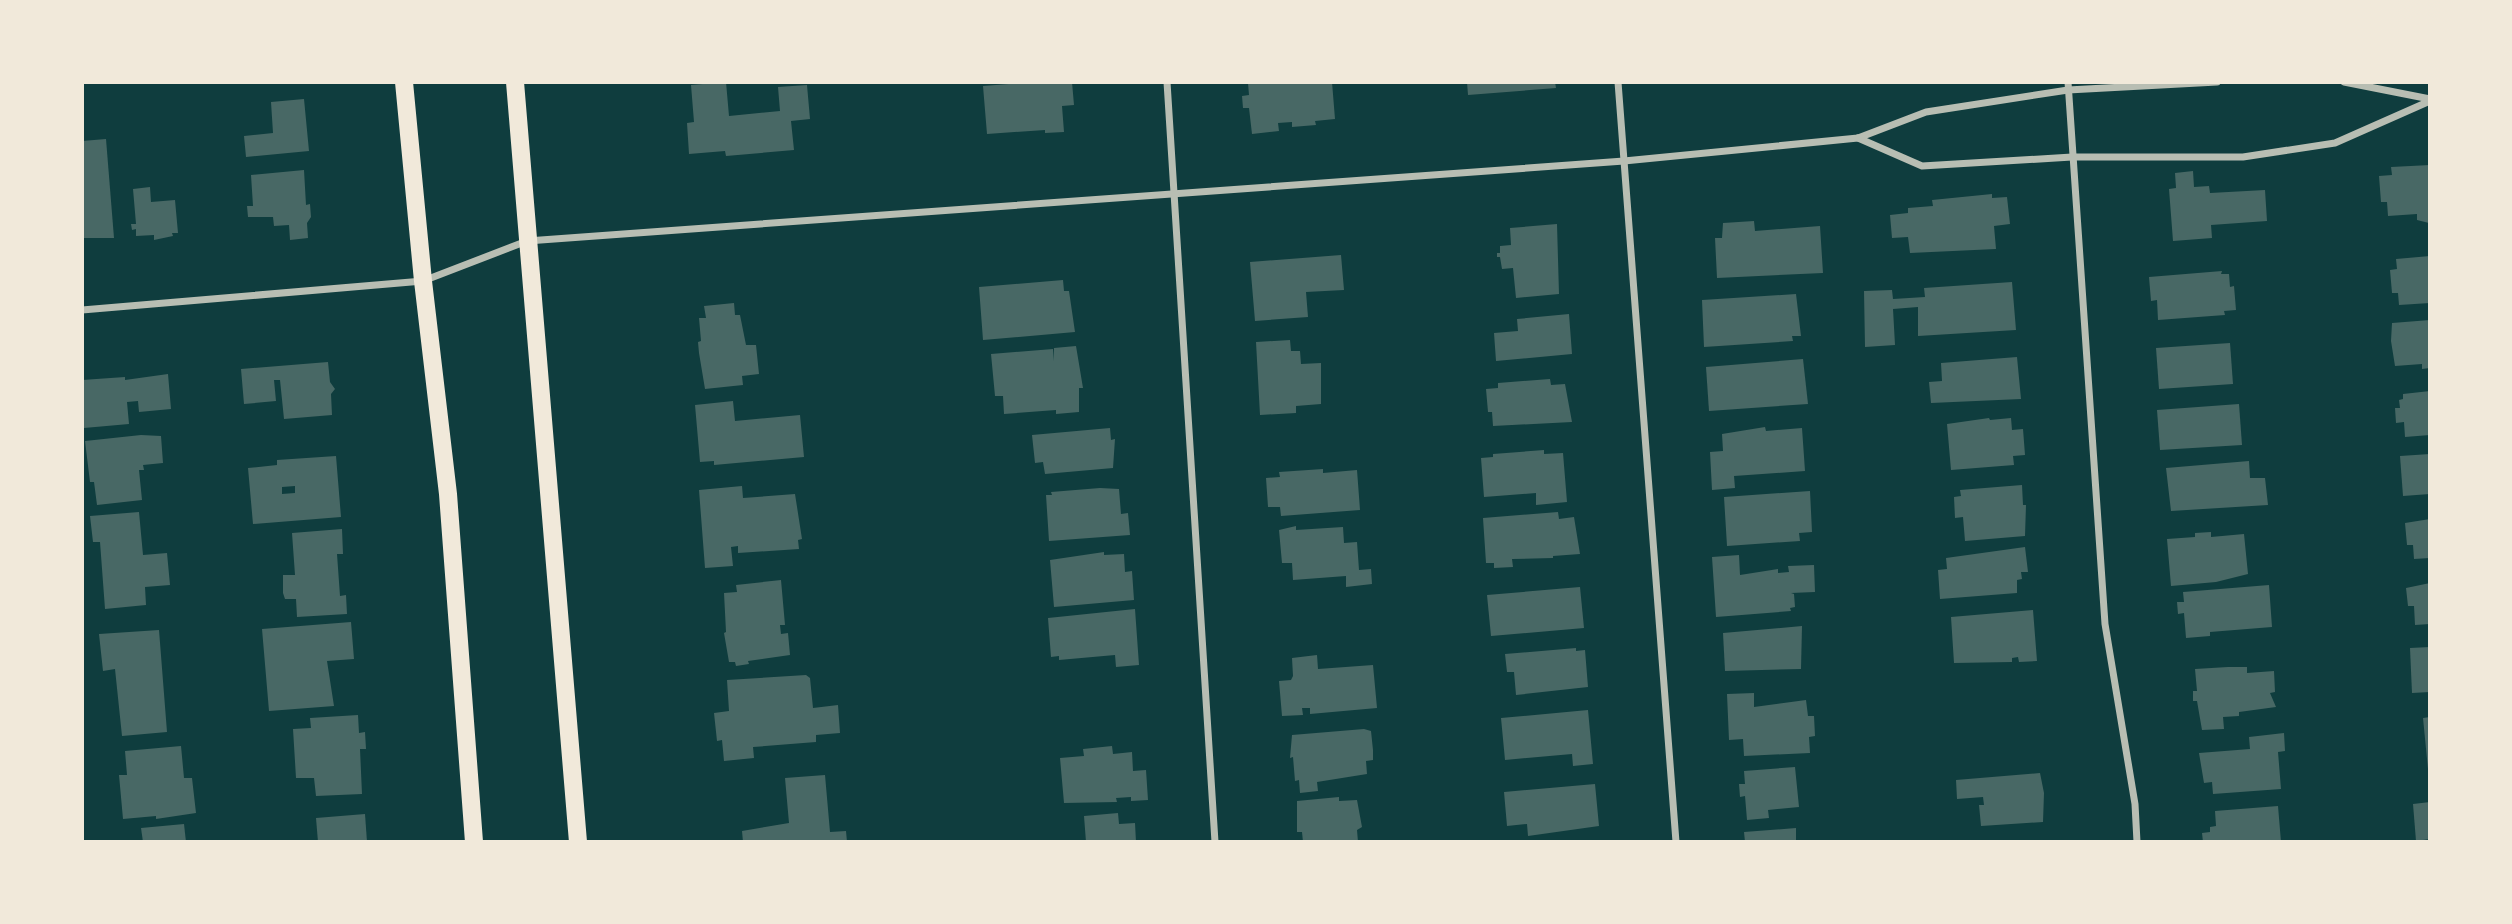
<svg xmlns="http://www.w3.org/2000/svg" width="2512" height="924" font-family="Georgia,serif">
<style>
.building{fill:#486865;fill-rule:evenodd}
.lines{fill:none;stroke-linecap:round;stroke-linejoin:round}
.minor{stroke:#b8beb3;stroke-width:7}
.primary{stroke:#f1e9da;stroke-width:18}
</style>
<rect width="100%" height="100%" fill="#0f3d3e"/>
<!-- building -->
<g class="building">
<polygon points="726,82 729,116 780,111 778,87 807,85 810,119 791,121 794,150 726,156 725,151 689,154 687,123 694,122 691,85"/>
<polygon points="1032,82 1072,82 1074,105 1062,106 1064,132 1045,133 1045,130 987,134 983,86"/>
<polygon points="1332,82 1335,119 1315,121 1316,125 1292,127 1292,122 1278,123 1279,131 1252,134 1249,108 1243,108 1242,96 1249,95 1248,83"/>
<polygon points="1467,82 1555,82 1556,88 1468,95"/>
<polygon points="304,99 309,151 246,157 244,136 273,133 271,102"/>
<polygon points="106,139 114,238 82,238 82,141"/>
<polygon points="2430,165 2429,223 2417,220 2417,214 2388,216 2387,202 2381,202 2379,176 2392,175 2391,167"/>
<polygon points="304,170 306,205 310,204 311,217 307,223 308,238 290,240 289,225 274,226 273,217 248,217 247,206 253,206 251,175"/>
<polygon points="2193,171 2194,187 2209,186 2210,193 2265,190 2267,221 2211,225 2212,238 2173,241 2169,189 2176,188 2175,173"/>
<polygon points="150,187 151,202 175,200 178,233 172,233 173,236 154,240 154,235 136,236 136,229 132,230 131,224 136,224 133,189"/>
<polygon points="1992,194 1992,198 2007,197 2010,224 1994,226 1996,249 1910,253 1908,237 1892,238 1890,215 1908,213 1908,208 1933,206 1932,200"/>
<polygon points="1754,221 1755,231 1820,226 1823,273 1717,278 1715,238 1722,238 1723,223"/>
<polygon points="1557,224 1559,294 1516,298 1513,268 1502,269 1500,257 1497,257 1497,253 1500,253 1500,246 1511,245 1510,228"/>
<polygon points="1341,255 1344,290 1306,292 1308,317 1255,321 1250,262"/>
<polygon points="2430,256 2430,303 2399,305 2398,293 2392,293 2390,270 2397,269 2396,259"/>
<polygon points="2222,271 2221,274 2229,274 2230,287 2234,286 2236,310 2224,311 2225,315 2158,320 2157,300 2151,301 2149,277"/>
<polygon points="1063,280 1064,291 1069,291 1075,332 983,340 979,287"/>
<polygon points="2012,282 2016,330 1918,336 1918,307 1893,309 1895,345 1865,347 1864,291 1892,290 1893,299 1925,297 1924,288"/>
<polygon points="1796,294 1801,336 1792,336 1793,341 1704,347 1702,300"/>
<polygon points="734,303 735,315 740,315 746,345 756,345 759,374 742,376 743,385 705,389 699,353 698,342 701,341 699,318 706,318 704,306"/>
<polygon points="1569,314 1572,354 1496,361 1494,333 1518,331 1517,319"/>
<polygon points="2430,320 2430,368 2422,369 2422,364 2395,366 2391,341 2392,323"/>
<polygon points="1290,340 1291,351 1300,351 1301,364 1321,363 1321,404 1296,406 1296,413 1260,415 1256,342"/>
<polygon points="2230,343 2233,384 2159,389 2156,348"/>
<polygon points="1076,346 1083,388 1079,388 1079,412 1056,414 1056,410 1004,414 1003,396 995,396 991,354 1053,349 1054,361 1054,348"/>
<polygon points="2017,357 2021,399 1931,403 1929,382 1942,381 1941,363"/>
<polygon points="1803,359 1808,404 1709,411 1706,367"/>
<polygon points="328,362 330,382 335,389 331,394 332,415 284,419 280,380 274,380 276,401 244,404 241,369"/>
<polygon points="168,374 171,409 139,412 138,401 127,402 129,424 84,428 82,380 125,377 125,380"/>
<polygon points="1550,379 1551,385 1565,384 1572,422 1493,426 1492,412 1488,412 1486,389 1498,388 1498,383"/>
<polygon points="2430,391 2430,435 2405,437 2404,422 2396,423 2395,408 2400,408 2399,400 2403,399 2403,394"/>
<polygon points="733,401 735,421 800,415 804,457 714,465 714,461 700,462 695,405"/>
<polygon points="2239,404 2242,445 2160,450 2157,410"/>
<polygon points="1989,418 1990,420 2011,418 2012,430 2023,429 2025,455 2013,456 2014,465 1951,470 1947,424"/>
<polygon points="1765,427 1766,431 1802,428 1805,471 1734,476 1735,488 1712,490 1710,452 1723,451 1722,434"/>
<polygon points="1110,428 1111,440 1115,439 1113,468 1045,474 1043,462 1035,463 1032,435"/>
<polygon points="141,435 161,436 163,463 143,465 144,470 139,470 142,500 97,505 94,482 90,482 85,441"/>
<polygon points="1544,450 1544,454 1563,453 1567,502 1536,505 1536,493 1484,497 1481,458 1493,457 1493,454"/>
<polygon points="2430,454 2430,494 2403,496 2400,456"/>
<path d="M336,456L341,517L253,524L248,468L277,465V460ZM295,486V493L282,494V487Z"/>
<polygon points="2249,461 2250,478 2265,478 2268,505 2171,511 2166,468"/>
<polygon points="1323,469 1323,473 1357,470 1360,510 1281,516 1280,507 1268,507 1266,478 1280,477 1279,472"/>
<polygon points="2022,485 2023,505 2026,505 2025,536 1965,541 1963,517 1955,518 1954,497 1961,496 1960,490"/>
<polygon points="742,486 743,498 795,494 802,539 798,540 799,549 738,553 738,546 731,547 733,566 705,568 699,490"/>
<polygon points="1100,488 1119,489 1121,514 1128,513 1130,535 1049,541 1046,495 1052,495 1051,492"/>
<polygon points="1810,491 1812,532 1799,533 1800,541 1727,546 1724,497"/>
<polygon points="139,512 143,555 167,553 170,585 145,587 146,605 105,609 100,542 93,542 90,516"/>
<polygon points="1558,512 1559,519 1574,517 1580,554 1553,556 1553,558 1512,559 1513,567 1494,568 1494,563 1486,563 1483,518"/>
<polygon points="2430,519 2430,558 2414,559 2413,545 2407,545 2405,523"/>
<polygon points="1296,526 1296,530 1343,527 1344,543 1357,542 1359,570 1371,569 1372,584 1346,587 1346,576 1293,580 1292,563 1282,563 1279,530"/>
<polygon points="342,529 343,554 337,554 340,596 346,595 347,614 297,617 296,599 285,599 283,593 283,575 295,575 292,533"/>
<polygon points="2211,532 2211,537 2244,534 2248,574 2216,582 2171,586 2167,539 2195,537 2195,533"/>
<polygon points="2025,547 2028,572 2021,572 2022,579 2017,580 2017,593 1940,599 1938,570 1947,569 1946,558"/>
<polygon points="1104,552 1104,555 1124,554 1125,572 1132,571 1134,600 1054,607 1050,560"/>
<polygon points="1739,555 1740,575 1778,569 1778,573 1789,572 1788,566 1814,565 1815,592 1791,593 1794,594 1795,607 1790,608 1791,611 1716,617 1712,557"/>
<polygon points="781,580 785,625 780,625 781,634 788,633 790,655 748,661 749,664 736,666 735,662 729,662 724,633 726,632 724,593 737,592 736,585"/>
<polygon points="2430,583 2430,624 2415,625 2414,606 2408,606 2406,588"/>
<polygon points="2269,585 2272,627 2210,632 2210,636 2186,638 2184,613 2178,614 2177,602 2184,602 2183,592"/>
<polygon points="1580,587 1584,628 1491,636 1487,595"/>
<polygon points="1135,609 1139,665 1116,667 1115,655 1059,660 1059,656 1051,657 1048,618"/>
<polygon points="2033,610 2037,661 2019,662 2018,657 2012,658 2012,662 1954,663 1951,617"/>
<polygon points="351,622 354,659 327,661 334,706 269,711 262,629"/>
<polygon points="1802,626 1801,669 1725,671 1723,633"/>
<polygon points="159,630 167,732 122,736 115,669 103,671 99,634"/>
<polygon points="2430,647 2430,692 2412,693 2410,648"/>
<polygon points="1576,648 1576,651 1585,650 1588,687 1516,695 1514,672 1507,672 1505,654"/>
<polygon points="1317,655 1318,669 1373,665 1377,708 1310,714 1310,708 1302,708 1303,715 1282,716 1279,681 1291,680 1293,676 1292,658"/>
<polygon points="2228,667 2247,667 2247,673 2274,671 2275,692 2270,693 2276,707 2239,712 2239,716 2223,717 2224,729 2202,730 2197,701 2193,701 2193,691 2197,691 2195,669"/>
<polygon points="806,675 810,678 813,708 838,705 840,733 816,735 816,742 753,747 754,758 724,761 722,740 717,741 714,713 729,711 727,680"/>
<polygon points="1754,693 1754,707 1806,700 1808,716 1814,716 1815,736 1809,737 1810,753 1744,756 1743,739 1729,740 1727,694"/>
<polygon points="1588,710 1593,764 1573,766 1572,754 1505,760 1501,718"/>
<polygon points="358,715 359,733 365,732 366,749 360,749 362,794 316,796 314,778 296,778 293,729 311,728 310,718"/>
<polygon points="2430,717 2430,769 2428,769 2423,718"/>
<polygon points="1364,729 1371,731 1373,750 1373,760 1366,761 1367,774 1317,782 1318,791 1300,793 1299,780 1295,781 1293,757 1290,758 1292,735"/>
<polygon points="2284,733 2285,751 2278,752 2281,789 2213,794 2212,782 2204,783 2199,753 2250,749 2249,737"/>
<polygon points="181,746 184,778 192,778 196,813 156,819 156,816 123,819 119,775 127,775 125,751"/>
<polygon points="1112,746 1113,754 1132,752 1133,771 1146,770 1148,800 1131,801 1131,797 1116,798 1117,802 1064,803 1060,758 1084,756 1083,749"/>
<polygon points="1795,767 1799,807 1768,810 1769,818 1747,820 1745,796 1740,797 1739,784 1745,784 1744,771"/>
<polygon points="2040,773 2044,793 2043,822 1981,826 1979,805 1984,805 1983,797 1957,799 1956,780"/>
<polygon points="825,775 830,832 846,831 847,842 743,842 742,831 789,823 785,778"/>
<polygon points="1595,784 1599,826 1528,836 1527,824 1507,826 1504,792"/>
<polygon points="1339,797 1339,801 1357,800 1362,827 1357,830 1358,842 1303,842 1302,832 1297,832 1297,801"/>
<polygon points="2430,802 2430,839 2416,841 2413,804"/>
<polygon points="2278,806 2281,842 2203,842 2202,833 2210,832 2210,827 2216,826 2215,811"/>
<polygon points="1118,813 1119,824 1135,823 1136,842 1086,842 1084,816"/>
<polygon points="365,814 367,842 318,842 316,818"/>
<polygon points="184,824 186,842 143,842 141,828"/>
<polygon points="1796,828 1796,842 1745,842 1744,832"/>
</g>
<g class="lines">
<!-- minor -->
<g class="minor">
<polyline points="1167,82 1215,842"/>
<polyline points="1618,82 1676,842"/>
<polyline points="2068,82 2105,624 2135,804 2137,842"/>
<polyline points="2344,82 2430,99"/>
<polyline points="1858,138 1922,166 2072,157 2243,157 2335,143 2430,101"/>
<polyline points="82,310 423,281 527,241 1624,161 1858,138 1926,112 2068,90 2217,82"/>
</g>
<!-- primary -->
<g class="primary">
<polyline points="404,82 423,281 448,494 474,842"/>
<polyline points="515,82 578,842"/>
</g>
</g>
<!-- border -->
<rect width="2512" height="924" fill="none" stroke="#f1e9da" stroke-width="168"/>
</svg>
